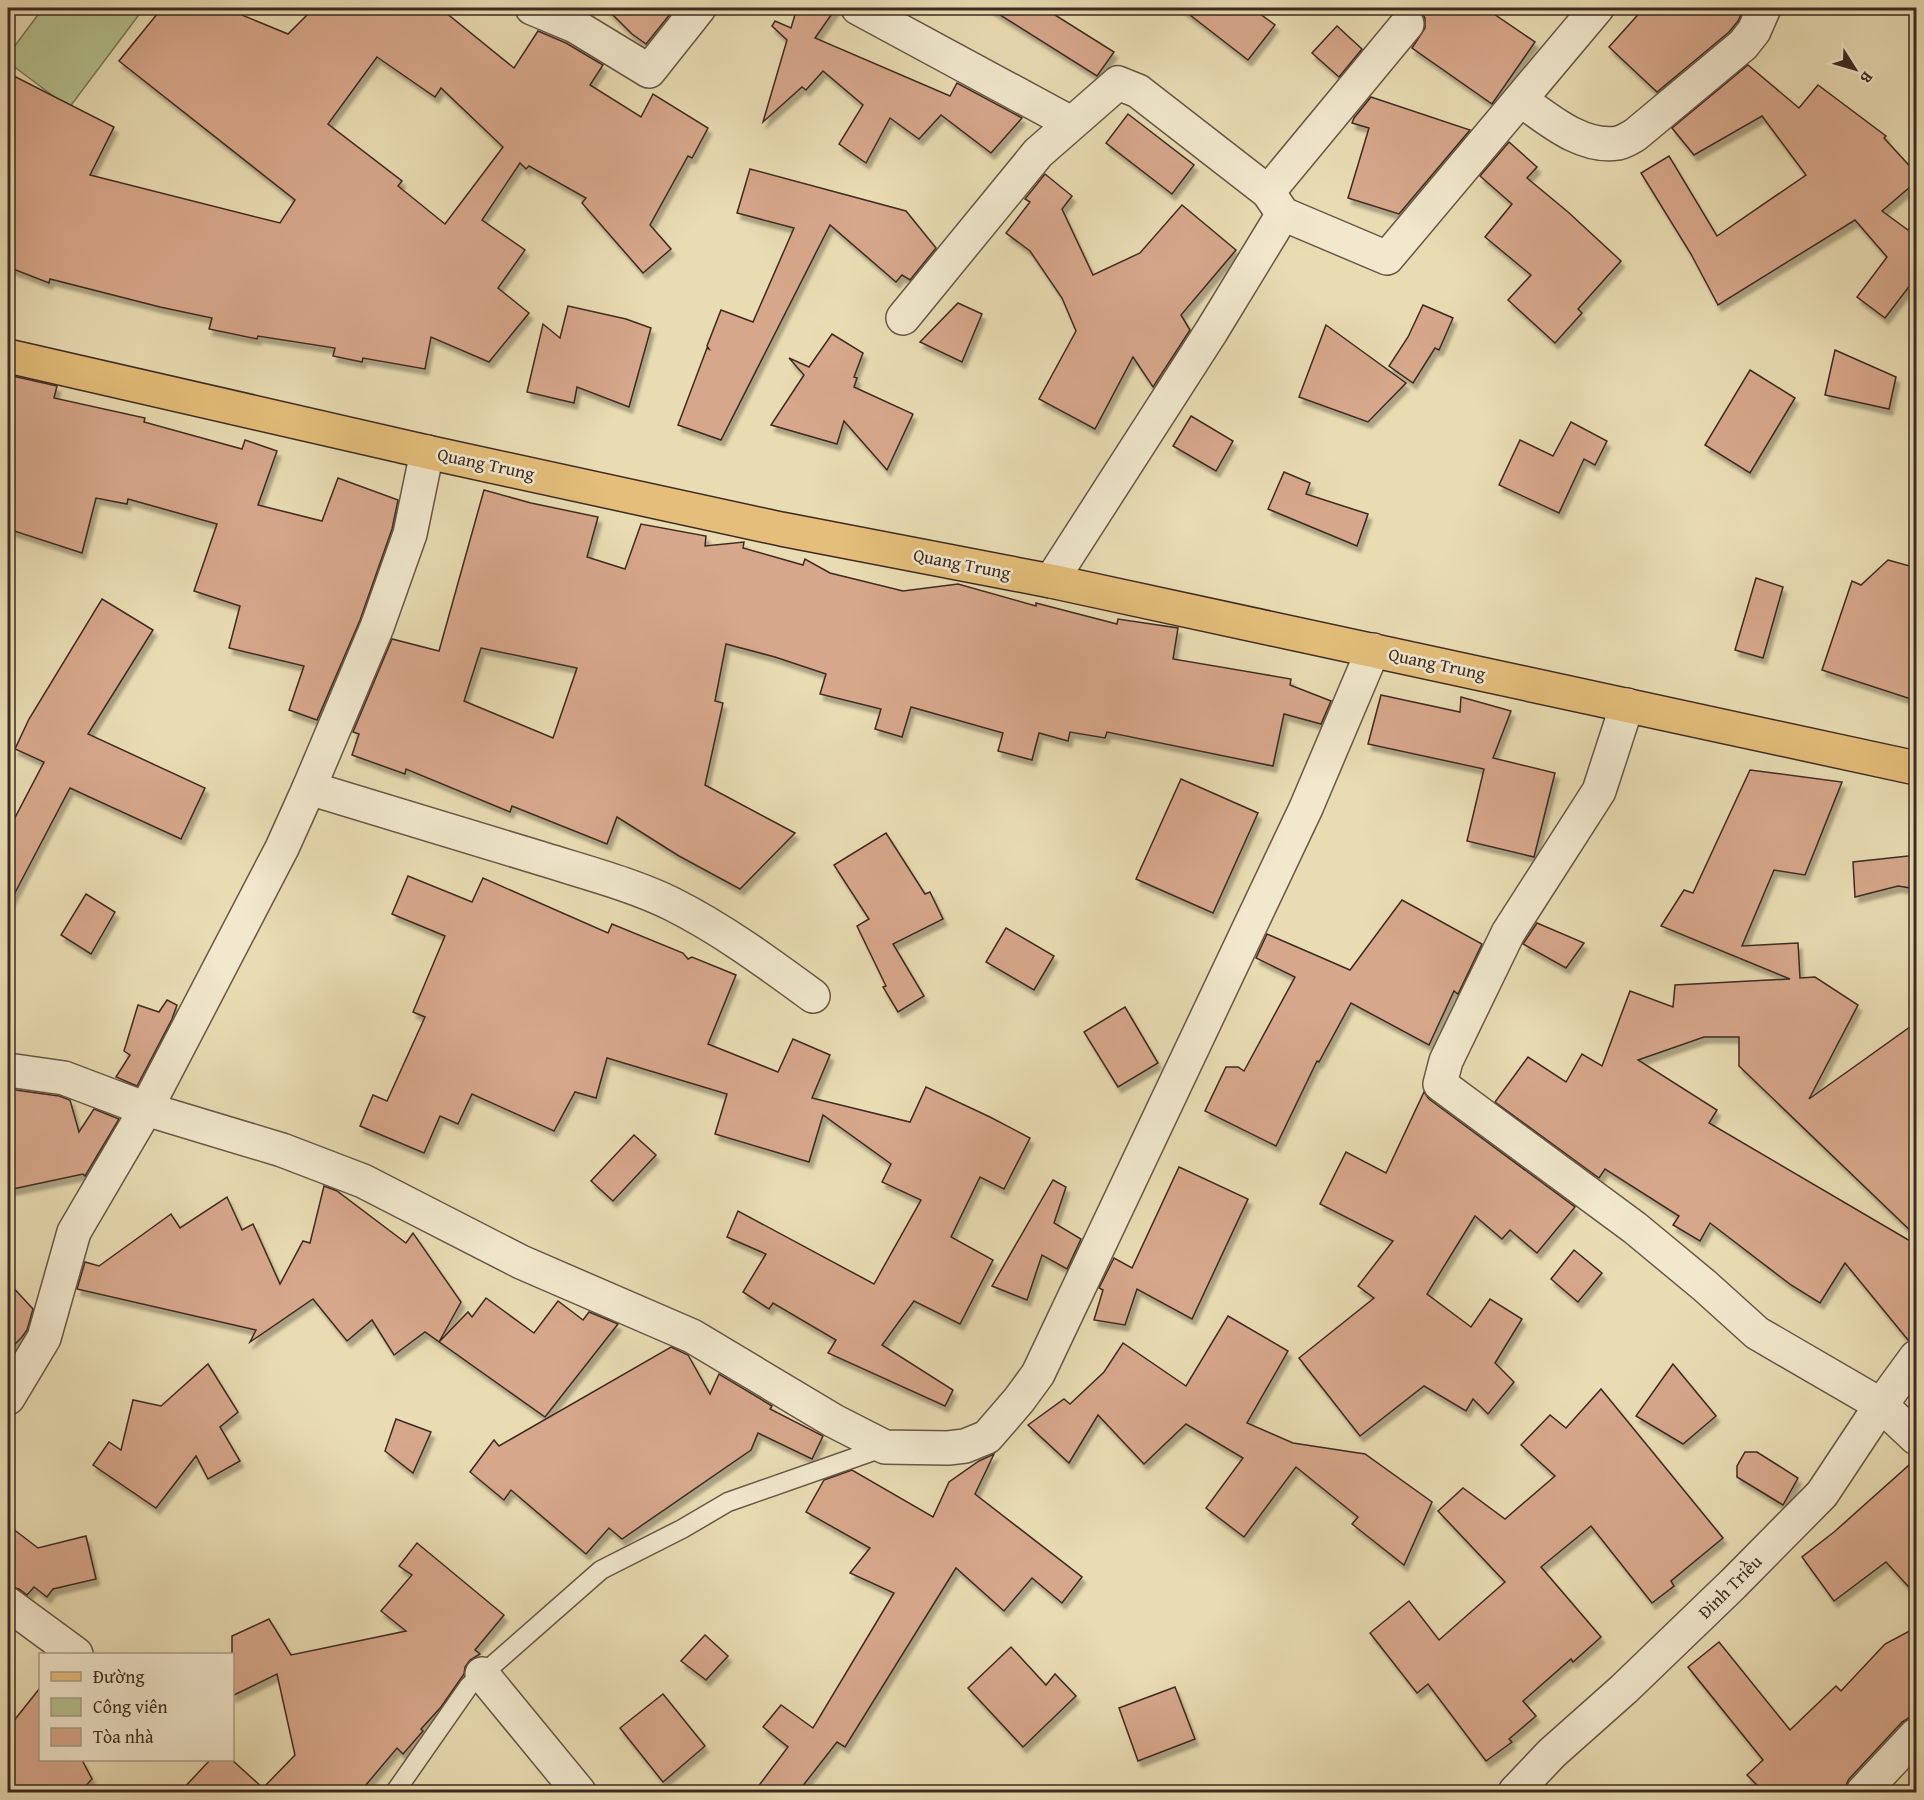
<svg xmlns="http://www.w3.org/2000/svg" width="1924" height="1800" font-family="'Gentium Book Plus',serif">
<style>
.green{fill:#b4c18e;stroke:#787658;stroke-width:1.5}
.building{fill:#d7a78b;stroke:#3d2a23;stroke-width:1.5;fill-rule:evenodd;filter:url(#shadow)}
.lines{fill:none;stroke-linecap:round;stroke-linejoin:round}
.lane-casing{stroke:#685647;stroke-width:21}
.street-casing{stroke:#685647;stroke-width:36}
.primary-casing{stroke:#3d2a23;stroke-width:36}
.lane{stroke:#f1e8ce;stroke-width:18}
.street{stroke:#f1e8ce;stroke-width:33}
.primary{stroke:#e4be7a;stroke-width:33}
.labels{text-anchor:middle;stroke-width:5;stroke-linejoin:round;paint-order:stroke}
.street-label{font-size:18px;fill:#3d2a23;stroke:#f1e8ce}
</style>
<defs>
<filter id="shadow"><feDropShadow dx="3.5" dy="6" stdDeviation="1.5" flood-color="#0004"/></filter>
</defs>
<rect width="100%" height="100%" fill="#e9dcb3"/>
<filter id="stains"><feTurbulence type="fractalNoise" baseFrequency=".00333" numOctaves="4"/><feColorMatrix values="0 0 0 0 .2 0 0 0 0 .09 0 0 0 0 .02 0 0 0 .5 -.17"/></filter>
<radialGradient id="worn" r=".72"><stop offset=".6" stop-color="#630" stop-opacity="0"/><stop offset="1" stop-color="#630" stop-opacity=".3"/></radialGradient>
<!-- green -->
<polygon class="green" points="43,8 144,8 69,108 8,62 8,55"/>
<!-- building -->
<g class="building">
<path d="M162,8H225L288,34L314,8H440L514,68L538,31L566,43L603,65L590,85L641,117L653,94L708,128L692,158L688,156L650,225L671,249L643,273L582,203L586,198L529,166L526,169L520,163L482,220L525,250L498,288L529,313L489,362L431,337L425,369L363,358L362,362L333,356L335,348L258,336L257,339L209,329L212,318L160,307L50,279L49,283L8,267V73L114,127L90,175L280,223L295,200L119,61ZM377,57L435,97L441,88L503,147L445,224L398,186L402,181L328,124Z"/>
<polygon points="606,8 675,8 646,44 632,34"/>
<polygon points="797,8 836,8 815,38 950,96 957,83 1022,118 991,153 941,115 919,139 890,118 866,163 839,144 863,105 823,71 806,90 802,87 763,122 787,40 772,26 775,21 791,28"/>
<polygon points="989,8 1044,8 1114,52 1097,76"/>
<polygon points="1181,8 1252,8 1275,25 1248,60"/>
<polygon points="1421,8 1485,8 1535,42 1492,104 1412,48 1425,28 1425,18 1420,10"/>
<polygon points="1644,8 1744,8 1738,21 1729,32 1657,92 1609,47"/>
<polygon points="1337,26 1362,49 1339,77 1312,53"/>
<polygon points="1748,65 1799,108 1818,85 1886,136 1884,138 1917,174 1917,181 1882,211 1908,230 1917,219 1917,291 1911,284 1885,318 1857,297 1887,257 1855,220 1718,305 1691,254 1641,173 1669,156 1717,236 1806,175 1762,116 1694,155 1672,128"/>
<polygon points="1371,97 1470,130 1399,214 1348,198 1369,128 1352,123 1354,118"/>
<polygon points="1128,114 1194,165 1172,194 1106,143"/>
<polygon points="1509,142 1537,167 1527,178 1568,212 1621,261 1578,309 1582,313 1555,343 1508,300 1531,275 1485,237 1512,204 1480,176"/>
<polygon points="750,169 906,211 936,248 910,280 902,275 896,282 830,225 721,440 678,425 707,348 709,349 707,346 721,310 753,322 794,228 737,213"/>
<polygon points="1045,174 1072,196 1062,209 1093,275 1140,253 1182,205 1236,250 1181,315 1190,330 1153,387 1133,357 1095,429 1039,399 1076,331 1062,298 1030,251 1006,233 1030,202 1025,199"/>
<polygon points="958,303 982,314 962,362 920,342"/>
<polygon points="1423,305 1453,318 1439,350 1435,348 1413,383 1389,366 1408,337"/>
<polygon points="568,306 626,319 651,328 629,407 577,387 574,403 527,392 543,324 560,338"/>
<polygon points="1326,325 1406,383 1368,422 1299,397"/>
<polygon points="832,334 863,353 854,377 857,378 854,387 913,414 887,470 844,421 837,444 771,425 804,375 789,358 809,367"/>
<polygon points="1835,350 1896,377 1889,409 1825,395"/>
<polygon points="1750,370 1795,398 1750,473 1705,445"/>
<polygon points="8,375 57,386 54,398 145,418 144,422 242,449 245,440 277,451 258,505 322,521 338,478 398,500 392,529 360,620 317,720 289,710 304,666 229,648 240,606 194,591 217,524 128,499 127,504 96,498 82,553 8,529"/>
<polygon points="1191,416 1233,441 1216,471 1173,446"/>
<polygon points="1571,422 1607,441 1595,465 1584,459 1559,513 1499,485 1520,440 1553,456"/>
<polygon points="1284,472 1310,483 1306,494 1368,514 1357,546 1268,509"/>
<path d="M484,490L531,503L598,517L587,557L625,569L641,524L706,536L705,546L744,542L743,548L803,565L805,559L830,573L903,591L958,584L1036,606V603L1117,624L1118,619L1178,628L1173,659L1291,679L1290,685L1331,701L1321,724L1284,714L1273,766L1107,732L1105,738L1070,732L1068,741L1039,733L1032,760L998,751L1003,733L911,707L902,737L875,729L881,709L820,694L826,674L775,657L726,644L715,701L723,703L705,785L795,833L740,889L679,856L617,817L607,844L512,806L510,812L406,769L405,774L352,755L359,734L353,732L392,639L439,651ZM481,648L577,668L553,738L464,701Z"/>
<polygon points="1888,560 1917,568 1917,701 1822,670 1852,581 1861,585"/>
<polygon points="1756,578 1783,587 1763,658 1735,650"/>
<polygon points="102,599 153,630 88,734 205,788 181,839 70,788 8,906 8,831 44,762 15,749 29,719"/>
<polygon points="1381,695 1460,712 1461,697 1511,711 1493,758 1555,773 1534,857 1467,841 1484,769 1368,744"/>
<polygon points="1750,770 1842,782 1805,875 1774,870 1742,946 1798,943 1800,978 1815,977 1858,1005 1809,1099 1917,1022 1917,1237 1739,1066 1739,1037 1704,1037 1638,1060 1717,1110 1709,1123 1917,1245 1917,1339 1908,1340 1845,1263 1820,1303 1791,1285 1710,1223 1700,1241 1673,1225 1679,1216 1605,1169 1599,1178 1495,1102 1528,1057 1566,1082 1582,1054 1602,1066 1630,991 1673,1007 1675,985 1790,979 1661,926 1684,890 1693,893"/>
<polygon points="1181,779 1258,813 1213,913 1136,879"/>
<polygon points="886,833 925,894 930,892 943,919 893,944 924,996 898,1012 883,987 886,986 857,926 869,919 834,865"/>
<polygon points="1917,855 1917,889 1898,886 1855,897 1853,862"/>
<polygon points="408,876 472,902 483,878 608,933 612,924 683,953 688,959 692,957 736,975 708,1044 778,1072 793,1039 830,1055 812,1098 910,1122 926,1087 990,1117 1030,1138 1004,1189 980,1177 951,1237 993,1260 960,1324 914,1301 882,1345 953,1390 945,1406 828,1353 836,1340 773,1303 769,1309 743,1292 766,1254 727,1237 738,1211 874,1284 921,1200 882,1182 891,1164 823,1115 809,1162 715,1134 727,1094 607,1058 596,1098 575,1092 554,1131 472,1094 458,1124 440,1116 424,1153 360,1126 373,1095 387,1101 425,1017 413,1012 445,936 392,914"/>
<polygon points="86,894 115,912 91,954 61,935"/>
<polygon points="1402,900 1482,944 1458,994 1454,991 1429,1045 1351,1003 1319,1062 1317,1061 1276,1146 1205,1111 1226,1067 1238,1067 1244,1071 1295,977 1256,958 1267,934 1350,970"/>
<polygon points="1537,923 1584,943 1566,968 1523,944"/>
<polygon points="1006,928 1054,956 1034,990 986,962"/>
<polygon points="167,1000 177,1005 172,1019 137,1086 116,1077 130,1055 124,1051 138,1005 159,1012"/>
<polygon points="1125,1007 1158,1063 1118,1087 1084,1032"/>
<polygon points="8,1089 59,1096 70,1100 79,1132 94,1109 119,1119 85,1176 83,1174 8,1190"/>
<polygon points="1424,1092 1429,1099 1575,1207 1537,1253 1510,1230 1502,1239 1475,1216 1427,1294 1471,1327 1490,1299 1522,1319 1495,1363 1514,1382 1488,1414 1473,1399 1466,1411 1424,1386 1360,1436 1299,1358 1374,1298 1358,1286 1393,1241 1320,1204 1346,1152 1386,1173"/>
<polygon points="634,1135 656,1155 613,1201 591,1181"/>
<polygon points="1179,1167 1248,1199 1192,1319 1137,1289 1125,1325 1094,1320 1103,1290 1099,1288 1114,1258 1132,1268"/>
<polygon points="1053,1180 1066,1187 1054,1223 1081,1239 1067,1269 1042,1255 1027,1300 992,1286"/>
<polygon points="324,1186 337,1191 406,1243 413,1233 461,1302 439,1342 468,1312 472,1317 486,1298 534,1333 558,1301 583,1320 589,1312 618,1324 545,1417 425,1332 394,1355 372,1320 347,1341 313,1299 250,1342 256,1330 77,1289 85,1262 99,1266 171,1214 180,1228 227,1197 242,1230 253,1224 280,1284 303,1241 310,1243"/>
<polygon points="1574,1250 1602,1273 1578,1302 1551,1279"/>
<polygon points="8,1282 33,1309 27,1330 22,1337 8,1351"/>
<polygon points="1228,1316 1288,1351 1247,1423 1293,1443 1365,1454 1432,1502 1404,1565 1352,1524 1358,1517 1296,1467 1244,1537 1206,1508 1243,1458 1186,1424 1144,1464 1098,1415 1069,1463 1028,1425 1064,1399 1070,1404 1104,1372 1123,1343 1186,1386"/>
<polygon points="671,1347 688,1355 710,1394 719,1374 772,1406 770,1409 823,1436 812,1459 758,1433 751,1450 622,1539 609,1528 586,1554 511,1490 504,1500 470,1472 494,1440 499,1446"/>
<polygon points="208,1364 238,1412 220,1427 240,1461 208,1479 196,1456 156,1508 93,1465 109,1442 121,1450 133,1400 161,1406"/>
<polygon points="1673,1364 1716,1416 1683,1444 1636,1416"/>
<polygon points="1601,1389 1723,1538 1671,1581 1674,1586 1652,1603 1591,1526 1541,1567 1601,1637 1573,1662 1571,1659 1523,1701 1536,1716 1509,1739 1512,1742 1486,1761 1428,1684 1417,1693 1370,1633 1409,1601 1439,1640 1505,1582 1438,1511 1463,1488 1505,1519 1555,1476 1521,1445 1550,1415 1566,1428"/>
<polygon points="396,1419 431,1432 413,1473 385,1451"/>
<polygon points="1745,1452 1757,1452 1798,1478 1783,1505 1737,1477 1737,1466"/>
<polygon points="994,1454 975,1494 1082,1577 1062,1603 1032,1578 1004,1611 956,1568 845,1747 837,1742 798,1792 754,1792 788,1747 763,1727 781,1705 813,1728 894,1593 850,1573 870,1548 806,1512 824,1480 852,1470 933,1517 949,1482 979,1461"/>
<polygon points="1917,1458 1917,1596 1886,1562 1834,1601 1802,1557 1834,1532"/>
<polygon points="8,1525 38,1548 86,1536 96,1579 53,1589 47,1597 34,1587 27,1595 19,1589 8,1586"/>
<polygon points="417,1543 504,1615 475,1650 480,1654 470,1660 465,1667 464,1674 441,1707 421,1729 423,1731 403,1754 397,1748 360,1792 180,1792 210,1760 232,1760 263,1788 295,1755 277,1674 232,1696 232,1636 269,1619 291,1655 406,1631 381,1611 412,1575 399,1566"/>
<polygon points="1917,1627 1917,1717 1910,1717 1902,1722 1849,1779 1845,1787 1845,1792 1764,1792 1747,1775 1763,1760 1688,1667 1719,1642 1790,1730 1836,1686 1841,1691 1885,1644"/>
<polygon points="705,1635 728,1656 706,1680 681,1661"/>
<polygon points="1011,1647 1046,1685 1055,1674 1076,1696 1023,1747 968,1688"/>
<polygon points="1175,1687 1195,1739 1138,1761 1119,1708"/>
<polygon points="40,1688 40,1760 82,1760 92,1779 80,1792 8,1792 8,1728"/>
<polygon points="663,1694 705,1746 663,1782 620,1728"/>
</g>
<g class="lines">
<defs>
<polyline id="lane" points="395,1792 469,1686 601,1570 682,1529 728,1502 885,1447"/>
<g id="street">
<polyline points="532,8 575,26 649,71 699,8"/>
<polyline points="858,8 1071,123"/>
<path d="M1521,100C1548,119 1582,149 1618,143C1623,142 1630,138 1635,135L1743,45L1754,31L1764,8"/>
<polyline points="1268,192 1407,24"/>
<polyline points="903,318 1038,153 1118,83 1138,91 1268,192 1283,214 1387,258 1597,8"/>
<polyline points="1051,581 1211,332 1283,214"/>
<polyline points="1627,705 1599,791 1508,933 1446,1061 1440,1084 1635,1228 1705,1286 1757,1333 1881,1405 1916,1438"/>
<path d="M309,788C387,811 465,835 543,859C584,872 634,885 672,904C722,929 768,963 813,996"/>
<polyline points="8,1070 64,1078 146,1109 282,1150 363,1181 521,1262 692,1336 834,1421 885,1447 948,1448 965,1446 987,1437 1019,1400 1038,1374 1306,808 1373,650"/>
<polyline points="8,1398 44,1338 74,1232 146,1109 282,848 309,788 377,627 410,534 427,452"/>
<polyline points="8,1604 76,1654"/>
<polyline points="482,1674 579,1792"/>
<polyline points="1515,1792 1552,1753 1624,1689 1733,1584 1822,1494 1881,1405 1916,1357"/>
<polyline points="1863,1792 1916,1735"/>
</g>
<polyline id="primary" points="8,356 427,452 781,529 1051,581 1916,768"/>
</defs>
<!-- lane casing -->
<use href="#lane" class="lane-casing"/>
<!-- street casing -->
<use href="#street" class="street-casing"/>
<!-- primary casing -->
<use href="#primary" class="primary-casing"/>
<!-- lane -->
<use href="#lane" class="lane"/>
<!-- street -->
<use href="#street" class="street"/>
<!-- primary -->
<use href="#primary" class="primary"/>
</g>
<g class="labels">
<!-- street labels -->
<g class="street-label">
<text transform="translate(486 464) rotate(12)" y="6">Quang Trung</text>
<text transform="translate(962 564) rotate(11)" y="6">Quang Trung</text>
<text transform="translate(1437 664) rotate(12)" y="6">Quang Trung</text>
<text transform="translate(1730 1587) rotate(-45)" y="6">Đinh Triều</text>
</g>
</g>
<!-- margin -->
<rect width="1924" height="1800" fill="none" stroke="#e9dcb3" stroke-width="30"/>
<rect x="9" y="9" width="1906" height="1782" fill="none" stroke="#3d2a23" stroke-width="3"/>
<rect x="15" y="15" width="1894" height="1770" fill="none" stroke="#3d2a23" stroke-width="1.5"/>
<!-- legend -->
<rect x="39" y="1653" width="195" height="108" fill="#f1e8ce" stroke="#a99c8a" stroke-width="1.5"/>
<rect x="51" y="1672" width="30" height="9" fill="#e4be7a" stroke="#a99c8a" stroke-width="1.5"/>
<text x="93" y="1683" font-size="18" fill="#3d2a23">Đường</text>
<rect x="51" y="1698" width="30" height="18" fill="#b4c18e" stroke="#a99c8a" stroke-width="1.5"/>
<text x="93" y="1713" font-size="18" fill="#3d2a23">Công viên</text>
<rect x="51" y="1728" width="30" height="18" fill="#d7a78b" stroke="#a99c8a" stroke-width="1.5"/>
<text x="93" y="1743" font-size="18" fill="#3d2a23">Tòa nhà</text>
<!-- north arrow -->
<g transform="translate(1855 69) rotate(127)" stroke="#f1e8ce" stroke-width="4.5" paint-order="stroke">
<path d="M0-4.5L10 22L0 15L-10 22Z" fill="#3d2a23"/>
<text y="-9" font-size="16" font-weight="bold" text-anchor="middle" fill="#3d2a23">B</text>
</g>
<rect width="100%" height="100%" filter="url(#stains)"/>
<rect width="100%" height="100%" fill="url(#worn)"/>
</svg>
